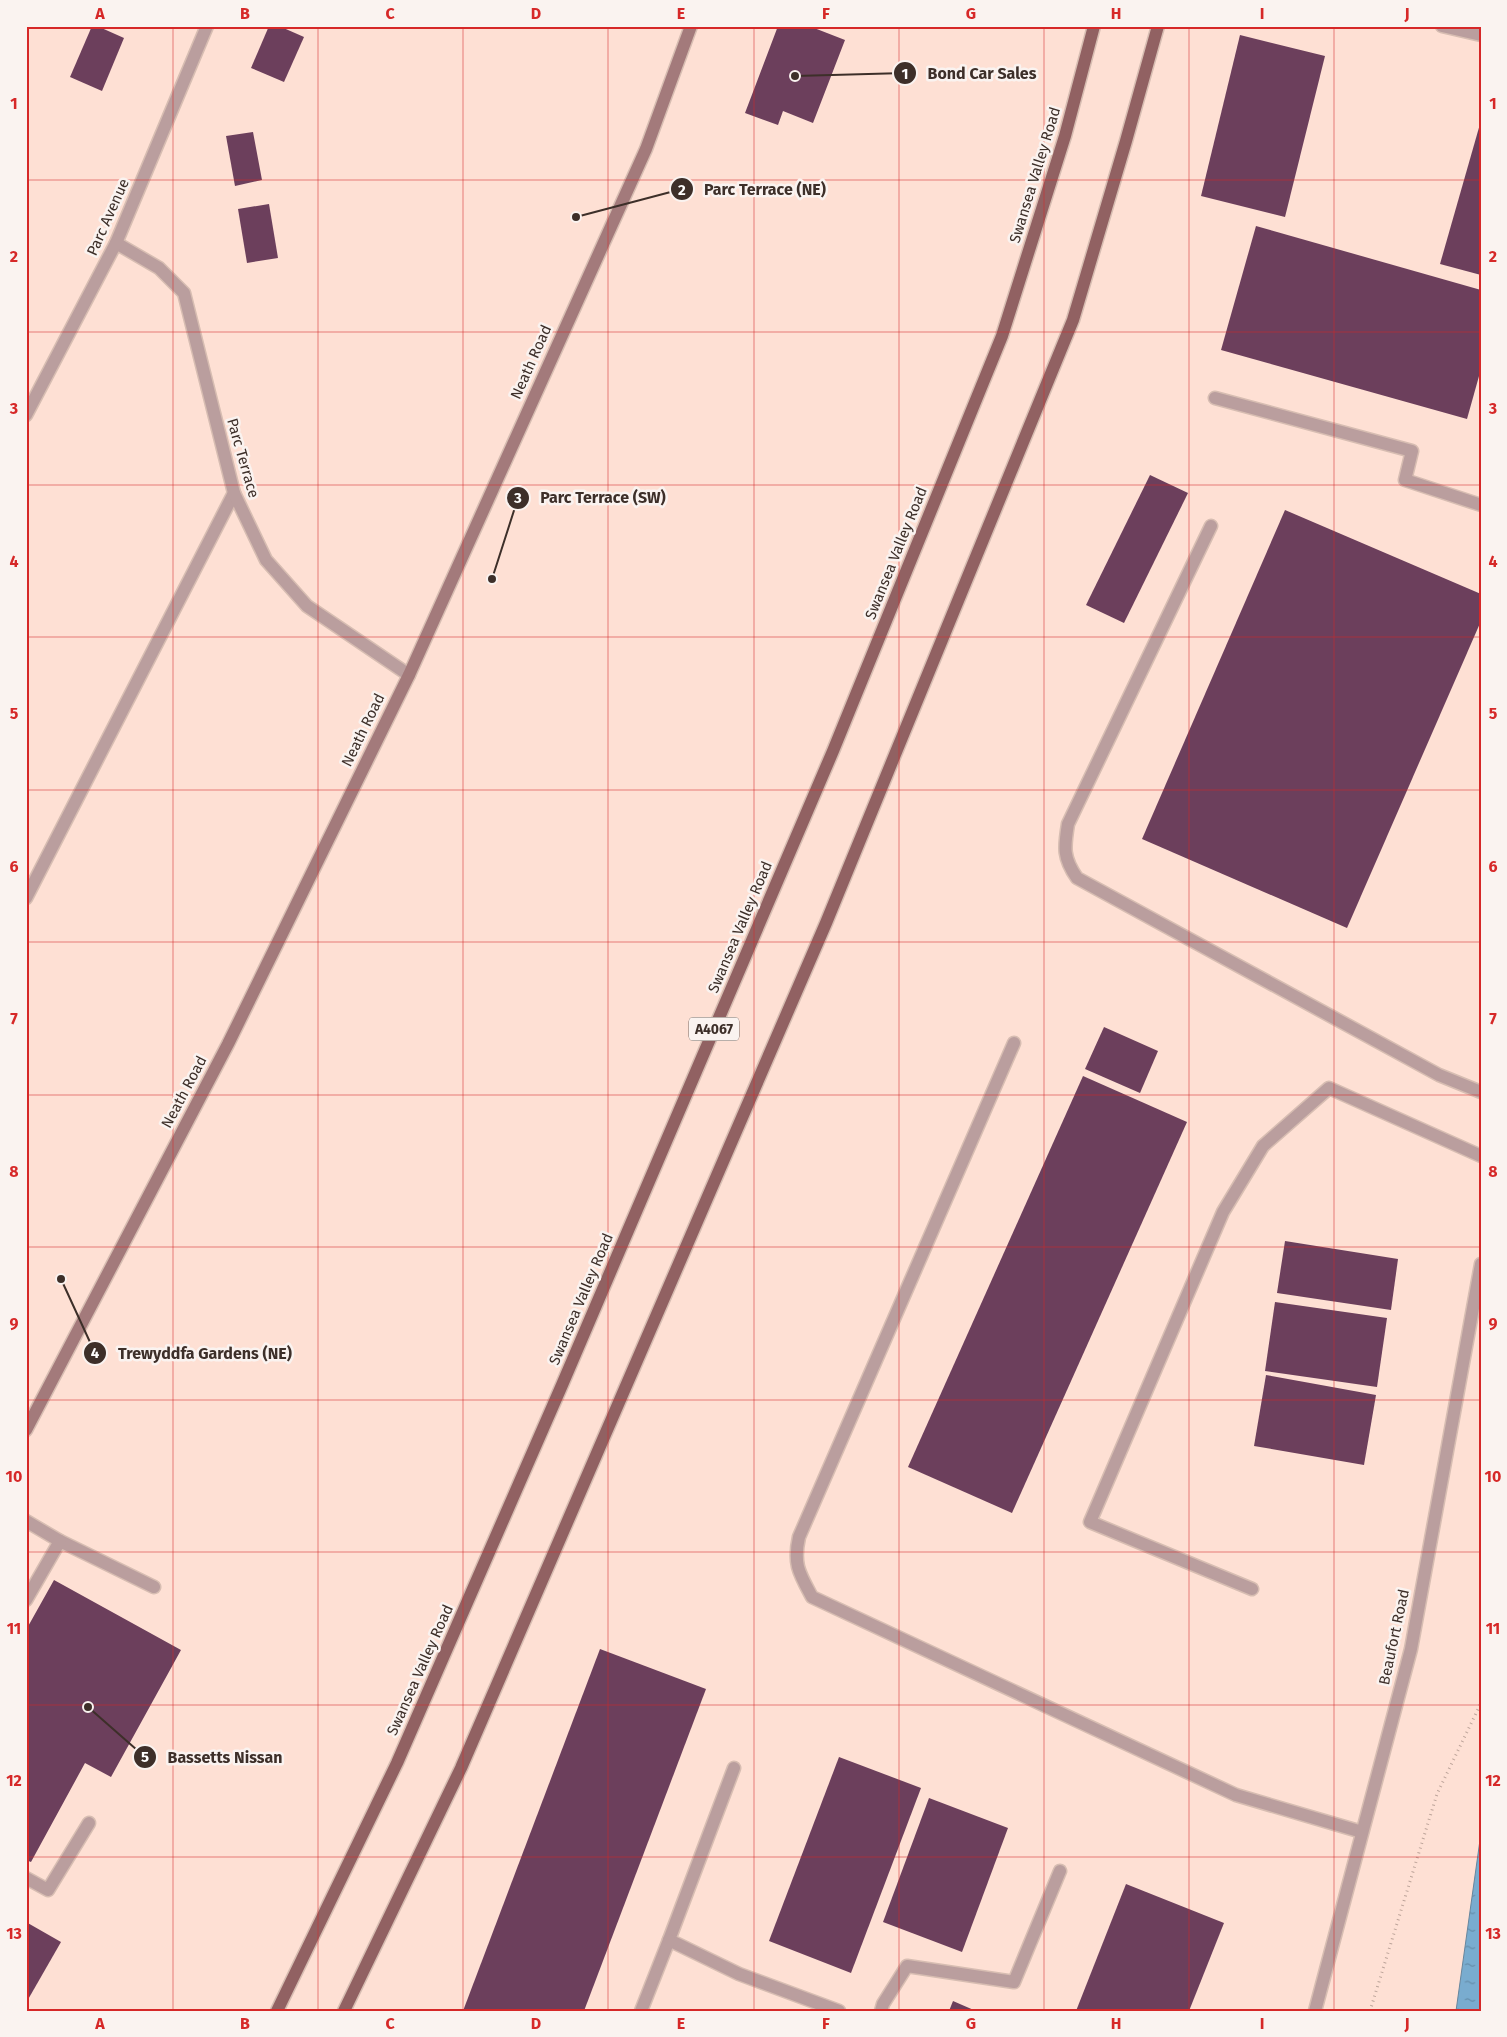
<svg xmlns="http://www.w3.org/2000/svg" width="1507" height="2037" font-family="'Fira Sans',sans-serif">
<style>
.water{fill:url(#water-ripples);stroke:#67869d}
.building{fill:#6c3f5c}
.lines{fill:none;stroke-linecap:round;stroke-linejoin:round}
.lane-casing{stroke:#d7bdb2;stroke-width:15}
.street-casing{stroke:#d7bdb2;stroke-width:15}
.secondary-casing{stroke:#d7bdb2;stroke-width:15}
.primary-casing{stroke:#d7bdb2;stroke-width:15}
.path{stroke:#bda49a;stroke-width:3;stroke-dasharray:1 4;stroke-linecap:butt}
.lane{stroke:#ba9e9e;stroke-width:12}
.street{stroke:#ba9e9e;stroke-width:12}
.secondary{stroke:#a37a7b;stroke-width:12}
.primary{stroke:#916162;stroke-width:12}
.grid{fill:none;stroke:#d62828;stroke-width:1;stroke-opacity:0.55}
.labels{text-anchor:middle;stroke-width:5;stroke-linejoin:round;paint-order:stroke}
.shield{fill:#faf3f0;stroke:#766a65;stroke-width:1}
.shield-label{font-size:14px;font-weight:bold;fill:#3d2f29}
.street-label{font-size:15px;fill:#3d2f29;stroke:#faf3f0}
.leader{fill:none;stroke:#3d2f29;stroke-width:2}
.callout-dot{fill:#3d2f29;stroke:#faf3f0;stroke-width:2}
.mark-label{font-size:15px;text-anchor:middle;font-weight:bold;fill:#fff}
.callout-label{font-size:16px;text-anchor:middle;font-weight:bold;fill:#3d2f29;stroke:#faf3f0;stroke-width:5;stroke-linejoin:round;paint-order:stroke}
.neatline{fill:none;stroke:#d62828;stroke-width:2}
.grid-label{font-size:16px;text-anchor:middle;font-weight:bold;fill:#d62828}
</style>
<defs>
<pattern id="water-ripples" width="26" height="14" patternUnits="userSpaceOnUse" patternTransform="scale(1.25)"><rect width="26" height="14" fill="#79accf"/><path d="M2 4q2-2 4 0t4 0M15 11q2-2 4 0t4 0" fill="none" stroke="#648ca8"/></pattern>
</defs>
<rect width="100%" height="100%" fill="#fee0d4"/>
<!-- water -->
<polygon class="water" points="1481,1839 1481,2011 1456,2011 1480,1840"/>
<!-- building -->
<g class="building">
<polygon points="92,26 97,26 124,38 102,91 70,77"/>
<polygon points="269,26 279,26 304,37 284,82 251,68"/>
<polygon points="778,26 809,26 845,40 813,123 783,111 778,125 745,113"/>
<polygon points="1240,35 1325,56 1285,217 1201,196"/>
<polygon points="1480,124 1481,124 1481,275 1440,264"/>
<polygon points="253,132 262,180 235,186 226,136"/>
<polygon points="269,204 278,258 247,263 238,209"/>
<polygon points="1256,226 1481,290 1481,369 1467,419 1221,350"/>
<polygon points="1150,475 1188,493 1124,623 1086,605"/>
<polygon points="1285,510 1481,594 1481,621 1347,928 1142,839"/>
<polygon points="1104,1027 1158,1051 1140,1093 1085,1069"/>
<polygon points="1083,1076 1187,1122 1012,1513 908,1467"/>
<polygon points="1285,1241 1398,1259 1391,1310 1277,1293"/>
<polygon points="1275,1302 1387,1318 1377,1387 1265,1371"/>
<polygon points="1266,1375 1376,1395 1364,1465 1254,1446"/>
<polygon points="54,1580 181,1650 111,1777 85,1763 31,1862 26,1860 26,1630"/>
<polygon points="600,1649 706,1689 584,2011 463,2011"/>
<polygon points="839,1757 921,1788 851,1973 769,1941"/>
<polygon points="929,1798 1008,1828 962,1952 883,1922"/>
<polygon points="1126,1884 1224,1923 1189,2011 1076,2011"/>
<polygon points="26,1922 61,1942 26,2003"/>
<polygon points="953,2001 976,2011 949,2011"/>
</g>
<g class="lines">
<defs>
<g id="lane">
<polyline points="1442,26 1481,35"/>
<polyline points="1215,398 1412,451 1405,480 1481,505"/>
<path d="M1211,526L1068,824C1064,848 1063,858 1077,878L1439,1075L1481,1092"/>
<polyline points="26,898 234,493"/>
<path d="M1014,1043L799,1537C793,1564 799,1573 812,1597L1236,1795L1362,1832"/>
<polyline points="26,1521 60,1541 154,1587"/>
<polyline points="1252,1589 1090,1522 1223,1212 1263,1146 1329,1088 1481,1156"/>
<polyline points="26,1600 60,1541"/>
<polyline points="734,1768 669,1940 739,1974 839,2011"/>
<polyline points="26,1878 48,1890 89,1823"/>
<polyline points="641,2011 669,1940"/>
<polyline points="881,2011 883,2004 907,1966 1014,1982 1060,1871"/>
</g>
<g id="street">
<polyline points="116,243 159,268 184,293 234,493 266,560 307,606 409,675"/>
<polyline points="26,415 116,243 207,26"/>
<polyline points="1315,2011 1411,1649 1481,1264"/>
</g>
<polyline id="secondary" points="26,1430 228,1044 409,675 646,149 691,26"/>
<g id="primary">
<polyline points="277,2011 397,1763 562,1385 833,751 1002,336 1065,136 1094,26"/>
<polyline points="344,2011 461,1768 826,923 1073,320 1126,141 1158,26"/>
</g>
</defs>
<!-- lane casing -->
<use href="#lane" class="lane-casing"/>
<!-- street casing -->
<use href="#street" class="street-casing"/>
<!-- secondary casing -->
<use href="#secondary" class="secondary-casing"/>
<!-- primary casing -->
<use href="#primary" class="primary-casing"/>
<!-- path -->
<polyline class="path" points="1370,2011 1437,1794 1481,1703"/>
<!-- lane -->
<use href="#lane" class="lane"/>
<!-- street -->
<use href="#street" class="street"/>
<!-- secondary -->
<use href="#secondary" class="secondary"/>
<!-- primary -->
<use href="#primary" class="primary"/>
</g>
<!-- grid -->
<path class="grid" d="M173,26V2011M318,26V2011M463,26V2011M608,26V2011M754,26V2011M899,26V2011M1044,26V2011M1189,26V2011M1334,26V2011M26,180H1481M26,332H1481M26,485H1481M26,637H1481M26,790H1481M26,942H1481M26,1095H1481M26,1247H1481M26,1400H1481M26,1552H1481M26,1705H1481M26,1857H1481"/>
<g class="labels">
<!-- shield labels -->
<rect class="shield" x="689" y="1017.5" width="50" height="23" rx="4"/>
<g class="shield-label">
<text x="714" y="1034">A4067</text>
</g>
<!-- street labels -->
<g class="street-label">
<text transform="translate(1035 175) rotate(-73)" y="5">Swansea Valley Road</text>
<text transform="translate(108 217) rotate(-66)" y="5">Parc Avenue</text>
<text transform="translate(531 362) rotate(-66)" y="5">Neath Road</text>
<text transform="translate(243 458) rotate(74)" y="5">Parc Terrace</text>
<text transform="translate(896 553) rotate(-68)" y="5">Swansea Valley Road</text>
<text transform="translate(363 730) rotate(-64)" y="5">Neath Road</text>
<text transform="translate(740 927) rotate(-67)" y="5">Swansea Valley Road</text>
<text transform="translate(184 1092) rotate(-62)" y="5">Neath Road</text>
<text transform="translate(581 1299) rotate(-67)" y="5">Swansea Valley Road</text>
<text transform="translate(1394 1637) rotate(-78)" y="5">Beaufort Road</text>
<text transform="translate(420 1670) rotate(-66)" y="5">Swansea Valley Road</text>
</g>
</g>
<!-- callouts -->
<path class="leader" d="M795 76L905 73M576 217L682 189M492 579L518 498M61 1279L95 1353M88 1707L145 1757"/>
<g class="callout-dot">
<circle cx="795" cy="76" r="5"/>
<circle cx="576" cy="217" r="5"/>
<circle cx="492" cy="579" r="5"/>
<circle cx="61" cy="1279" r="5"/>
<circle cx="88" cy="1707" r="5"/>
<circle cx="905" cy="73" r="12"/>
<circle cx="682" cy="189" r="12"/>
<circle cx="518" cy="498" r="12"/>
<circle cx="95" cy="1353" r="12"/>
<circle cx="145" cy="1757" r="12"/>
</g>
<g class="mark-label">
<text x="905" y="79">1</text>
<text x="682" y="195">2</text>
<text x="518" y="503">3</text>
<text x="95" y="1358">4</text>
<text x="145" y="1762">5</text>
</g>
<g class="callout-label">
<text x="982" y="79">Bond Car Sales</text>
<text x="765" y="195">Parc Terrace (NE)</text>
<text x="603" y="503">Parc Terrace (SW)</text>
<text x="205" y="1359">Trewyddfa Gardens (NE)</text>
<text x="225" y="1763">Bassetts Nissan</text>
</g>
<!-- border -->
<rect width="1507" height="2037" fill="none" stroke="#faf3f0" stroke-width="55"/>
<rect x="28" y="28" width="1452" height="1982" class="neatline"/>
<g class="grid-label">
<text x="100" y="19">A</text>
<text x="245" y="19">B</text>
<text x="390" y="19">C</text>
<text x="536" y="19">D</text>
<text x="681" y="19">E</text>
<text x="826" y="19">F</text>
<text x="971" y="19">G</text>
<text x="1116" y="19">H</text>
<text x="1262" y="19">I</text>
<text x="1407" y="19">J</text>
<text x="14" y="109">1</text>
<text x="1493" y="109">1</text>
<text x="14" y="262">2</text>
<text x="1493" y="262">2</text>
<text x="14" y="414">3</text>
<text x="1493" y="414">3</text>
<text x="14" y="567">4</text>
<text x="1493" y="567">4</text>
<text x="14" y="719">5</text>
<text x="1493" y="719">5</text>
<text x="14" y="872">6</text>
<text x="1493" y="872">6</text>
<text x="14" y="1024">7</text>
<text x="1493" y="1024">7</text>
<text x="14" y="1177">8</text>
<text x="1493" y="1177">8</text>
<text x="14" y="1329">9</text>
<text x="1493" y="1329">9</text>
<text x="14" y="1482">10</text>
<text x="1493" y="1482">10</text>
<text x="14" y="1634">11</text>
<text x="1493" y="1634">11</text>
<text x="14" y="1786">12</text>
<text x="1493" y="1786">12</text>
<text x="14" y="1939">13</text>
<text x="1493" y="1939">13</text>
<text x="100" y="2029">A</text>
<text x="245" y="2029">B</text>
<text x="390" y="2029">C</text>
<text x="536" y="2029">D</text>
<text x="681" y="2029">E</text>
<text x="826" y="2029">F</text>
<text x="971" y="2029">G</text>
<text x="1116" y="2029">H</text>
<text x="1262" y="2029">I</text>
<text x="1407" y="2029">J</text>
</g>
</svg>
